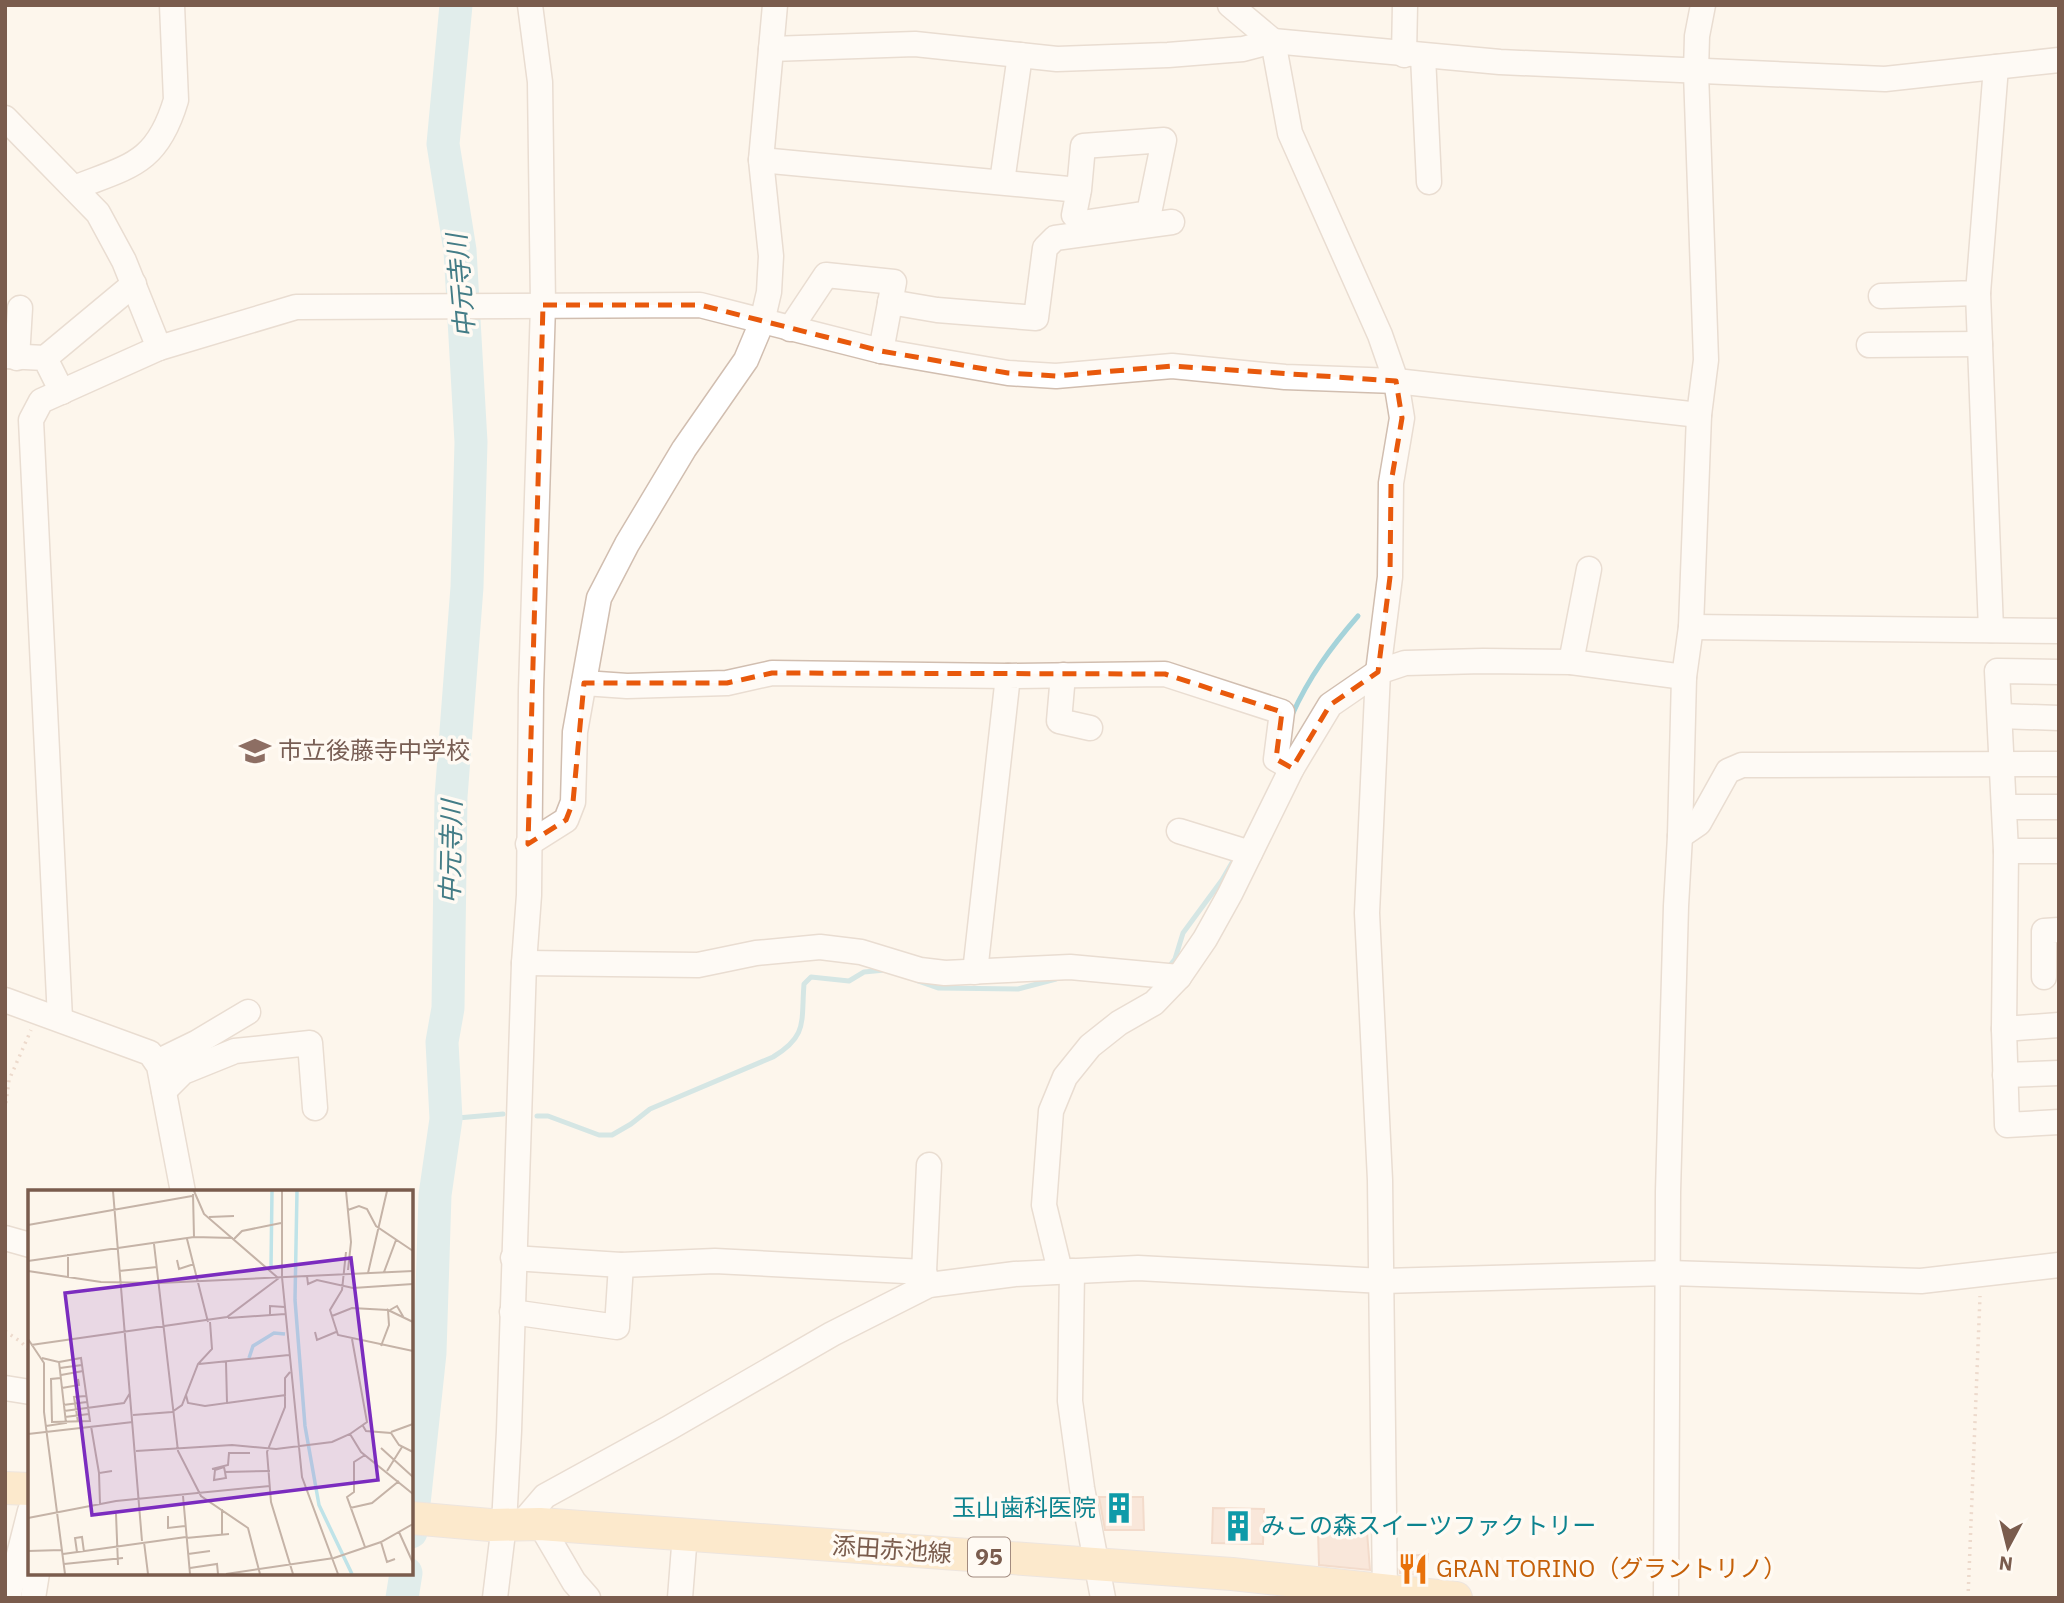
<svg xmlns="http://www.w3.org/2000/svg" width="2064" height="1603" font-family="'IBM Plex Sans','Noto Sans JP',sans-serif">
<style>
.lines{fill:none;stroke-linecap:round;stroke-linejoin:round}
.stream{stroke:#a5d3da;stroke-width:5}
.river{stroke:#bfe3e8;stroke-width:33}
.building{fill:#f3d5c3;stroke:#e6bba3;stroke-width:2}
.minor-casing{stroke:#d1beb0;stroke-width:27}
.major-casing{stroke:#dad1cd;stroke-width:34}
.path{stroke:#d9b8a5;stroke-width:3.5;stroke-dasharray:2 5;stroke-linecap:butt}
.minor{stroke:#fff;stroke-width:24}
.major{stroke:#fbd9a5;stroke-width:32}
.marked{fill:none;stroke:#e8590c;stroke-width:5;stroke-dasharray:14 9;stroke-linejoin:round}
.labels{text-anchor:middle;stroke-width:7;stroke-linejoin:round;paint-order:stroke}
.shield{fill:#fffaf3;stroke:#a28b7f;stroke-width:2}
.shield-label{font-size:23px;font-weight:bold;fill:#7a5c4d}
.education-label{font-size:24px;fill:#785e54;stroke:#fffaf3;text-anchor:start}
.culture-label{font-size:24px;fill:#0d838f;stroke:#fffaf3;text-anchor:end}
.street-label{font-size:24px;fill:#7a5c4d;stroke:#fffaf3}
.food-label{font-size:24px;fill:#c56008;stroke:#fffaf3;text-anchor:start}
.water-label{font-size:26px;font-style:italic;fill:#437c86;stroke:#fffaf3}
.inset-river{fill:none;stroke:#bfe3e8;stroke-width:3.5}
.inset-road{fill:none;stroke:#c5b3a7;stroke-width:2}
.view{fill:#7b2cbf;fill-opacity:0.15;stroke:#7b2cbf;stroke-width:3.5}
.inset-edge{fill:none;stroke:#7a5c4d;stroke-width:3.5}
</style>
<rect width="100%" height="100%" fill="#fdf6ec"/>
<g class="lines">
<!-- stream -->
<g class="stream">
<path d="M1292,715C1309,677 1331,647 1358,616"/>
<polyline points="1168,968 1175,959 1183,933 1222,880 1233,861"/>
<polyline points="918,981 938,988 1018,989 1056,979"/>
<path d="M537,1116H548L599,1135H612L631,1124L650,1109L773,1057C808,1036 801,1022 804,984L811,977L849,981L864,972L885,970"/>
<polyline points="446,1119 503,1114"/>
</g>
<!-- river -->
<g class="river">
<polyline points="411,1532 430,1353 435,1195 446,1119 442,1042 448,1008 451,797 467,587 471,442 460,250 443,144 456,5"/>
<polyline points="402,1598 406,1573"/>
</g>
</g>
<!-- building -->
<g class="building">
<polygon points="1099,1497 1143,1497 1144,1530 1105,1530"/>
<polygon points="1213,1508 1264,1509 1263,1544 1212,1543"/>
<polygon points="1318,1532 1367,1532 1370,1570 1319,1565"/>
<polygon points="1428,1554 1426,1576 1400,1573 1399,1557"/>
</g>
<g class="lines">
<defs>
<g id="minor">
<polyline points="1230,5 1273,41 1290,133 1380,335 1396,381 1402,418 1391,483 1390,577 1378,672 1367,913 1380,1180 1385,1598"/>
<polyline points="771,49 915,44 1057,59 1168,55 1243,49 1273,41 1500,62 1885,79 2059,60"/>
<polyline points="1404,55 1405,5"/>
<polyline points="1423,56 1429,182"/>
<polyline points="5,118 98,213 124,261 159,348"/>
<polyline points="761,160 1079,190 1083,146 1164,140 1149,213 1082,223 1074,215 1079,190"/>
<polyline points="1002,182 1020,55"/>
<path d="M74,188C130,166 157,164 176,100L172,5"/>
<polyline points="1978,293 1991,630"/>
<polyline points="1881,296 1978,293 1996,67"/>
<polyline points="890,302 937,310 1036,318 1045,248 1055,238 1172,222"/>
<polyline points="790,329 826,275 894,282 881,351"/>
<polyline points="1869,345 1980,344"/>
<polyline points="5,356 45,358 62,392"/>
<polyline points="17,358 20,308"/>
<polyline points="45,358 134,284"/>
<polyline points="1691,627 2059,631"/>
<polyline points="1571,662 1589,569"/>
<polyline points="2059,672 1997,671 2006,851 2004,1029 2007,1125 2059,1122"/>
<polyline points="1063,675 1059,721 1090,728"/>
<polyline points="584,683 627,686 727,683 772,673 1008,676"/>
<polyline points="2000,716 2059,718"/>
<polyline points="2004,807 2059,807"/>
<polyline points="1179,831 1250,853"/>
<polyline points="1680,836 1699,823 1728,771 1742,765 2059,764"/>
<polyline points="528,844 566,820 573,802 575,732 599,598 627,544 684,449 746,360 762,322 769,292 771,256 761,160 775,5"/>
<polyline points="2006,851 2059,851"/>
<polyline points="524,963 698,965 756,953 820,947 861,952 920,970 945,973 1070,967 1179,977"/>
<polyline points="975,972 1008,676 1165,674 1282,712 1276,759 1292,768"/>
<polyline points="2044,977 2044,931 2059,930"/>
<polyline points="5,1000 150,1053 159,1066 183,1192"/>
<polyline points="60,1019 31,420 41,401 159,348 296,307 700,305 881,351 1008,373 1056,376 1172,366 1285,377 1396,381 1699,415"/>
<polyline points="2004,1029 2059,1025"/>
<polyline points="157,1062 196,1043 248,1012"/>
<polyline points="2005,1075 2059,1073"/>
<polyline points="164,1091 183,1072 235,1051 310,1043 315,1108"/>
<polyline points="5,1238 30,1245"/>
<polyline points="513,1258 621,1265 715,1261 924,1272 929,1285"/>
<polyline points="1060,1271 1044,1205 1051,1111 1065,1077 1090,1046 1119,1023 1154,1003 1179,977 1205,939 1230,894 1292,768 1330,705 1378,672 1405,663 1483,661 1571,662 1684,677"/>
<polyline points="1072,1271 1070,1401 1082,1488 1103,1598"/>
<polyline points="924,1272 929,1165"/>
<polyline points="512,1312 617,1327 621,1265"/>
<polyline points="5,1388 30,1392"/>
<polyline points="521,1524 545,1496 669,1428 832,1334 929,1285 1015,1274 1138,1268 1383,1281 1669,1273 1921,1281 2059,1265"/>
<polyline points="540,1524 574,1582 588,1598"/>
<polyline points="8,1598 30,1511"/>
<polyline points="33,1598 37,1573"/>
<polyline points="495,1598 504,1524 509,1431 524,963 529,895 531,690 543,305 540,82 530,5"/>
<polyline points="680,1598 685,1534"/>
<polyline points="1666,1598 1668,1192 1676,906 1680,836 1684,677 1691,627 1699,415 1706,360 1696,72 1697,36 1703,5"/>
</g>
<g id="major">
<polyline points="5,1488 30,1489"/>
<polyline points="411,1518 490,1525 540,1524 1232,1574 1456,1598"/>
</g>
</defs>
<!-- minor casing -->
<use href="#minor" class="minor-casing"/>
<!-- major casing -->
<use href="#major" class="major-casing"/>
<!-- path -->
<g class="path">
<polyline points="5,1110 9,1080 31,1030"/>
<polyline points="5,1331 21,1342 30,1351"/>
<polyline points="1968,1598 1980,1296"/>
</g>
<!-- minor -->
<use href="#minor" class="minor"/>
<!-- major -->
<use href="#major" class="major"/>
</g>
<!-- marked area -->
<path d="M0 0H2064V1603H0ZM543,305H700L881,351L1008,373L1056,376L1172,366L1396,381L1402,418L1391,483L1390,577L1378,672L1330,705L1292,768L1276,759L1282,712L1165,674L772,673L727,683H584L573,802L566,820L528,844Z" fill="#fdf6ec" fill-opacity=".55" fill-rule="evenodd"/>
<path class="marked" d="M543,305H700L881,351L1008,373L1056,376L1172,366L1396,381L1402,418L1391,483L1390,577L1378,672L1330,705L1292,768L1276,759L1282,712L1165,674L772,673L727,683H584L573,802L566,820L528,844Z"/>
<!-- icons -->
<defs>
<symbol id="school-bare" viewBox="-9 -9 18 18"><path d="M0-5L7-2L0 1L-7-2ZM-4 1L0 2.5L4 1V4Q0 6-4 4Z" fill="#8d6e63" stroke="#fffaf3" stroke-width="2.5" paint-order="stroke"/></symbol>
<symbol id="building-bare" viewBox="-9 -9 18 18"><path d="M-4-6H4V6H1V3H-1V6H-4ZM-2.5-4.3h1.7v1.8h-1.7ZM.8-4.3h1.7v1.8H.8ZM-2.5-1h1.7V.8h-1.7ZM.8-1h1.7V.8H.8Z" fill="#0f9aa8" stroke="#fffaf3" stroke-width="2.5" paint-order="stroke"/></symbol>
<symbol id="restaurant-bare" viewBox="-9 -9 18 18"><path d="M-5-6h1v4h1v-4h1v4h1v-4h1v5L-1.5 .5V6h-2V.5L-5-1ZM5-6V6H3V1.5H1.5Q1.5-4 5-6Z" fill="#e8710a" stroke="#fffaf3" stroke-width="2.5" paint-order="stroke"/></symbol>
</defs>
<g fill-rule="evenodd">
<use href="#school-bare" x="233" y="729" width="44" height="44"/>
<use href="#building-bare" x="1097" y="1486" width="44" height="44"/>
<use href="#building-bare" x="1216" y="1504" width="44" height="44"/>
<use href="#restaurant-bare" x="1391" y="1547" width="44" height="44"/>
</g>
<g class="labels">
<!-- shield labels -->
<rect class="shield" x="968" y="1537.5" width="42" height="39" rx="5"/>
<g class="shield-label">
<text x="989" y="1565">95</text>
</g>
<!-- education labels -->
<g class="education-label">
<text x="278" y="759">市立後藤寺中学校</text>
</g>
<!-- culture labels -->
<g class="culture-label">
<text x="1096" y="1516">玉山歯科医院</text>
<text x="1261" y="1534" text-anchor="start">みこの森スイーツファクトリー</text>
</g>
<!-- street labels -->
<g class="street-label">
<text transform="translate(892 1550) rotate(4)" y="8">添田赤池線</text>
</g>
<!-- food labels -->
<g class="food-label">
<text x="1436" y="1577">GRAN TORINO（グラントリノ）</text>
</g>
<!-- water labels -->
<g class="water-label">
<text transform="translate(461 286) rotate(-95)" y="9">中元寺川</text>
<text transform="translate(451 852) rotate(-89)" y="9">中元寺川</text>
</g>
</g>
<!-- overview -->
<g transform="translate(28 1190)">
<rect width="385" height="385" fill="#fdf6ec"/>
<path class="inset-river" d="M269,1L267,110L277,236L291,315L324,384M243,77L244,1M221,168L225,156L246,143L257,144"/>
<path class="inset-road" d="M85,1L114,351M166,1L176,24L249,87M254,1V87L274,287L310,384M318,1L323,52L320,80M165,4L166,47M320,20L331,16L339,19L348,36L385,61M181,27L206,26M0,35L164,6M159,49L180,132M206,49L214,41L253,33M126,54L150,261L173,306L220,338L232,384M318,62L314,100L302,120L310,145L385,161M40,64V88M149,70L151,79L166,74M0,71L166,47L205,48M0,81L73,92L131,93L385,81M91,81L129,77M356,82L368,50M340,83L359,1M279,86L280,94L289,90L325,98L385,94M362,120L369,116L376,128M242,125V116L257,117M304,126L324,118L360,120M200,128L257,124M287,142L289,150L308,142M0,149L16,173V222L37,384M3,155L199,127L251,88M353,156L361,135L360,120L385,132M14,168L31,172L38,233L18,236M31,172L53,168L62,231L24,232L23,189L33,188M171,174L261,165M32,178L54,175M262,182L257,188V217L239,262L243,312L265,384M33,185L55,181M34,198L51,195L50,189M158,205L160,213L177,216L199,213L198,172M199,213L258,205M35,215L59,212M36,221L96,213L102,203M105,225L144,222L154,215L170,174L184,159L182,132M37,227L61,224M50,232L46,207L58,206M63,236L71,283M335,236L338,241L363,243L371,255L385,262M363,242L385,234M0,244L105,232M322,244L333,262L385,304M353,258L385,287M108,261L204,255L248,259L304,252L322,244L339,232L324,149M337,265L326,272V302L319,307L337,357M184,279L200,275L201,263H222M359,281L374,257M197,282L196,277L187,280L186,290L198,288L197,282L242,281M155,306L162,384M72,314L71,283L84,281M322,318L344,313L371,291M88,324L90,375M140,326V338L157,336M0,328L88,311L242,296M371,342L385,373M194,344V319M158,348L201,344M116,352L120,384M353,352L359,372L367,369M0,361L34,360M49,362L47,348L54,347L56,362M35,364L158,347M160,364L182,361M36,374L95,368M162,378L189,374L190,384M198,384L306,368L353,352L385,334"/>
<path class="view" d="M323,68L350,290L64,325L37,103Z"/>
<rect width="385" height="385" class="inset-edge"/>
</g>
<!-- border -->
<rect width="2064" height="1603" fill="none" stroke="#7a5c4d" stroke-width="14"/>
<!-- north arrow -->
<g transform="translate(2008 1547) rotate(187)" stroke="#fffaf3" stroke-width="5" paint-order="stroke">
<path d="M0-5L12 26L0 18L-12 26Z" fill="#7a5c4d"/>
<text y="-10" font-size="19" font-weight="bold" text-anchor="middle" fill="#7a5c4d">N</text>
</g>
</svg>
